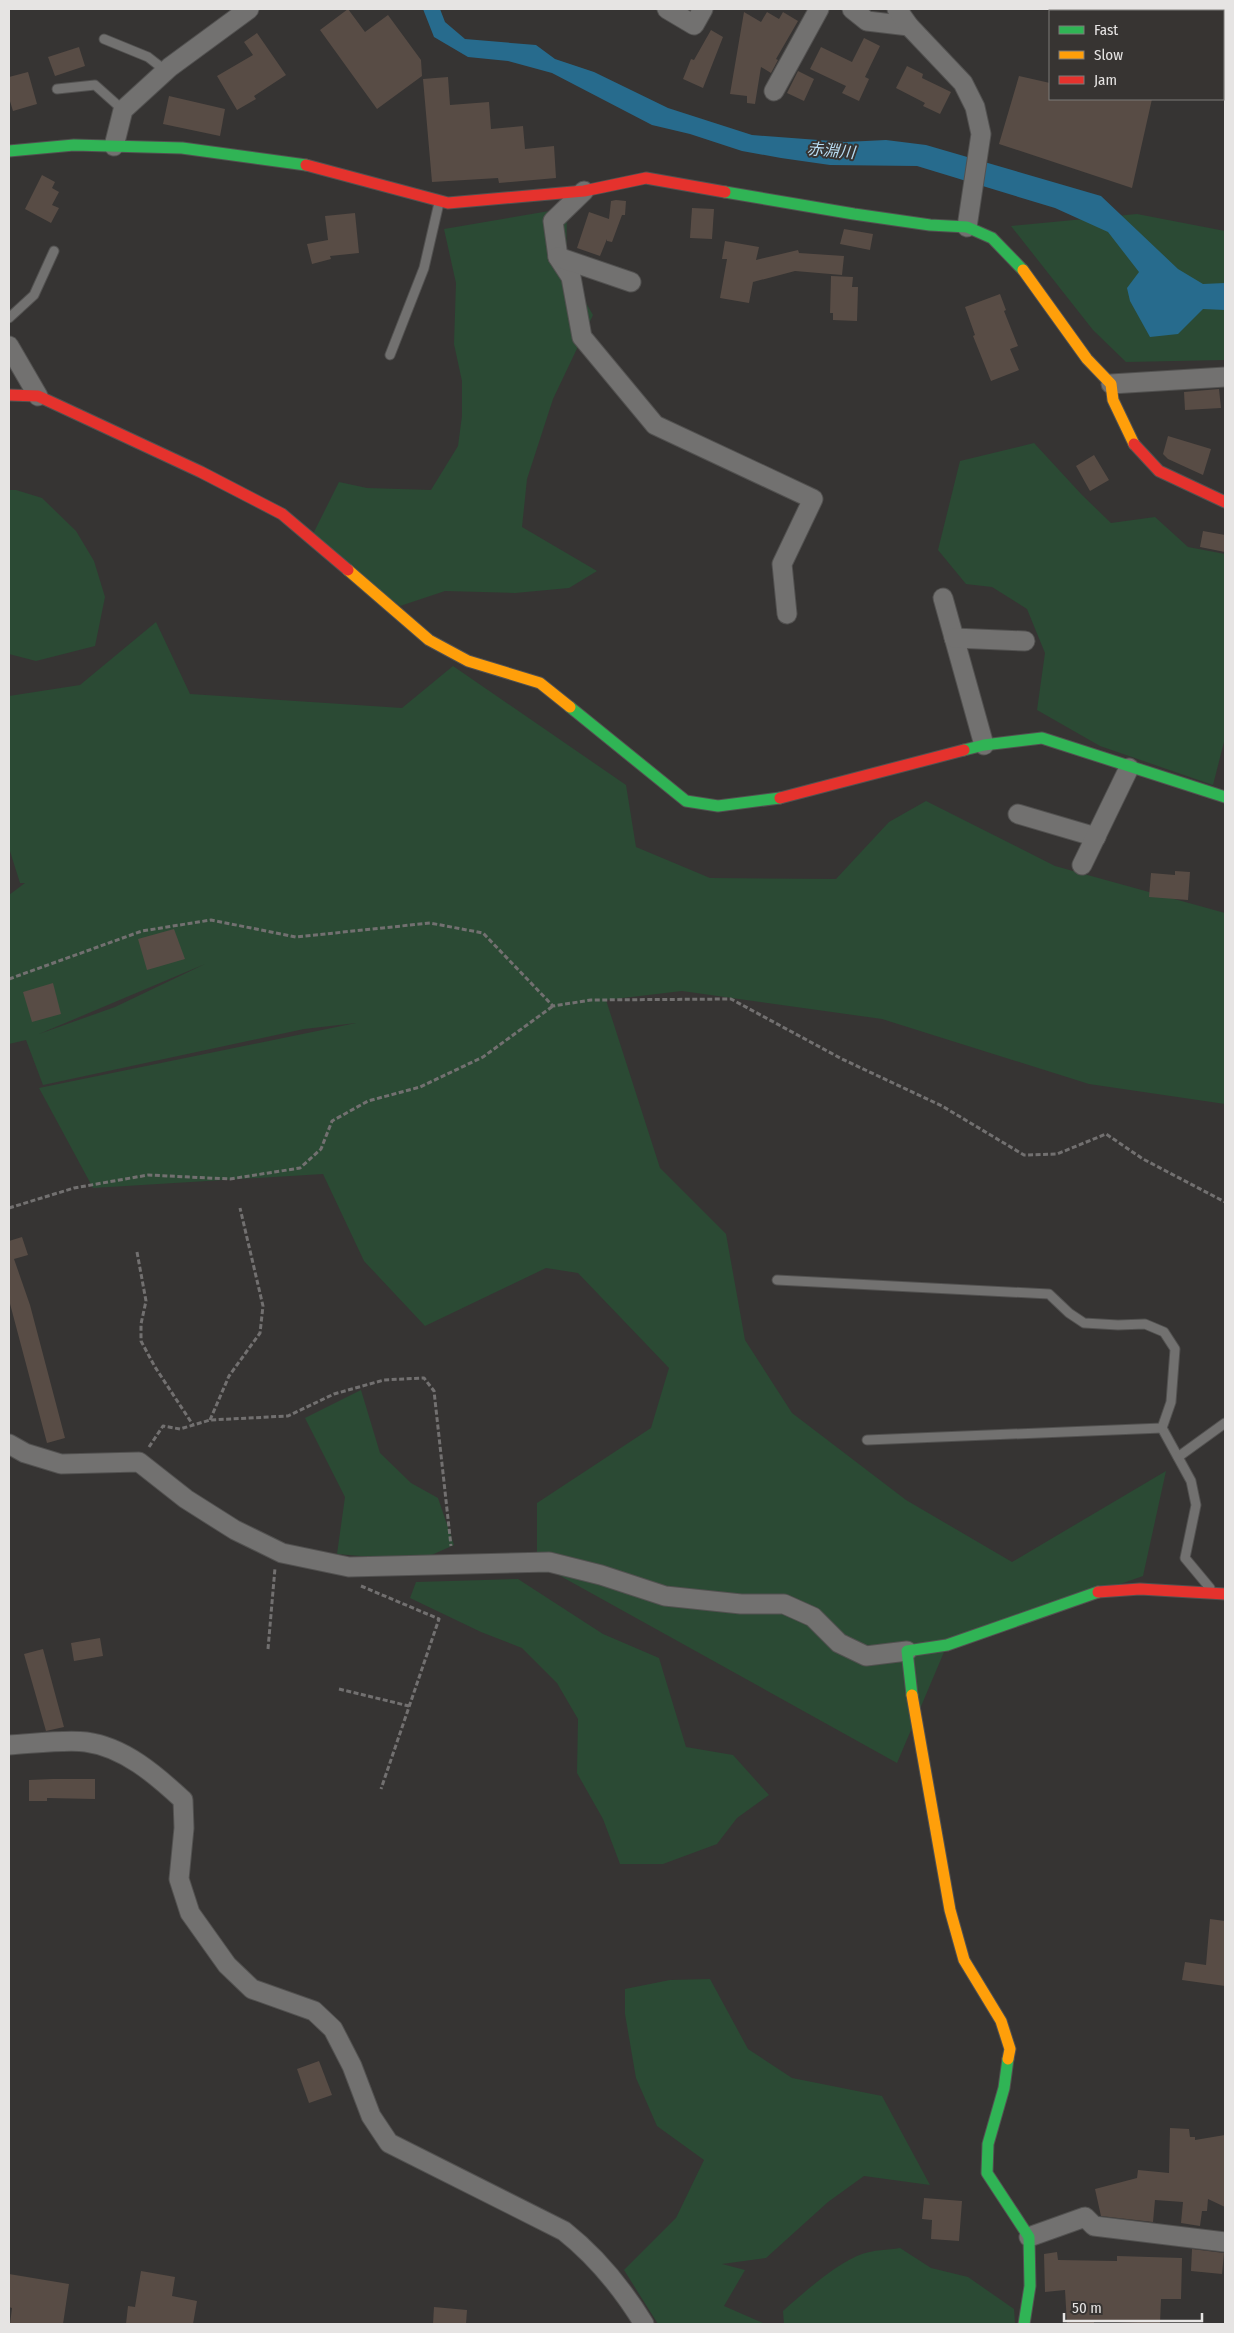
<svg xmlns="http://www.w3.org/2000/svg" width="1234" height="2333" font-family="'Fira Sans Condensed','Noto Sans JP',sans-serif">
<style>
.green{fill:#2b4a34;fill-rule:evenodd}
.water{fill:#276b8d}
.building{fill:#584c45}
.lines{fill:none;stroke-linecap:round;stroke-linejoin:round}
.lane-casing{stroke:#525150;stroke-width:11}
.street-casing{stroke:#525150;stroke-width:21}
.fast-casing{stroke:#525150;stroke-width:13}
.slow-casing{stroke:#525150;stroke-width:13}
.jam-casing{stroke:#525150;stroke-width:13}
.path{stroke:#727070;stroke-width:3;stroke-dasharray:5 2.5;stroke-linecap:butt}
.lane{stroke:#727170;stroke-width:9}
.street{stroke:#727170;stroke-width:19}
.fast{stroke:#30b455;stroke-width:11}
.slow{stroke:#ff9f0a;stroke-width:11}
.jam{stroke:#e5322d;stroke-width:11}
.labels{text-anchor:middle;stroke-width:4;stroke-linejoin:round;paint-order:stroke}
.water-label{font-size:16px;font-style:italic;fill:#b7dbf1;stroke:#373432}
</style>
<rect width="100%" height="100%" fill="#363433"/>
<!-- green -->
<g class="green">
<polygon points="567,208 566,269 593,315 553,399 527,479 522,527 597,571 569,588 515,593 445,591 400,606 311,538 339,482 367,488 431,490 458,446 462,416 462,381 454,344 456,283 444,229"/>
<polygon points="1137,214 1225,231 1225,360 1126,362 1093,330 1011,226"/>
<polygon points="1034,443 1082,495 1111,523 1155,517 1188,547 1225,554 1225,738 1213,785 1100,746 1037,710 1045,653 1027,609 992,587 966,584 938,550 960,461"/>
<polygon points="9,490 16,490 42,498 76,531 94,561 105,597 95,646 36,661 9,654"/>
<path d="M156,622L190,694L402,708L453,666L626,785L636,847L710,878L836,879L889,822L926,801L1055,866L1225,913V1104L1089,1084L882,1019L682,991L606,1000L660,1168L726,1234L745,1340L792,1413L906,1500L1012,1562L1166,1471L1143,1576L947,1645L897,1763L537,1563V1503L651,1428L669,1368L578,1273L546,1268L425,1326L364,1261L323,1174L93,1188L39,1088L356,1023L304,1029L43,1085L26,1040L9,1044V895L25,883H20L9,848V696L80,685ZM205,964L115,1007L39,1034Z"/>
<polygon points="361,1390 380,1453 411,1483 438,1498 454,1545 418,1561 337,1554 345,1497 305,1418"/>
<polygon points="518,1579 603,1634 659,1658 686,1747 733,1755 769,1795 737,1818 717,1844 663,1864 620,1864 603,1819 577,1773 578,1719 557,1683 522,1648 481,1632 410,1598 416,1582"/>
<polygon points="710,1979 748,2049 792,2078 882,2096 930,2185 864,2176 828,2202 766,2258 722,2264 745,2270 724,2306 765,2324 658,2324 624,2270 676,2218 704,2160 657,2126 636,2078 625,2014 625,1989 670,1980"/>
<path d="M900,2248L931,2268L968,2277L1014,2309L1015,2324H784L783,2311C803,2293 837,2263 862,2254C873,2250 888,2250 900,2248Z"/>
</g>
<!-- water -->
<polygon class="water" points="423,9 440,9 445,22 465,39 536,45 555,59 594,72 668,108 752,135 845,142 886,140 926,145 1101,196 1178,269 1203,284 1225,283 1225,310 1203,309 1178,334 1150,337 1130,301 1127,288 1139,272 1108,232 1055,208 917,166 830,165 781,158 742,151 690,134 652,125 552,73 508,61 468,57 434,37"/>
<!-- building -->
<g class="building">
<polygon points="348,9 365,32 388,15 421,60 422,76 377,109 320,30"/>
<polygon points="744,12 761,22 767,12 779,19 783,12 798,21 776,59 778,60 771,73 761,67 755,104 747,103 747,96 730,94"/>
<polygon points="711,30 723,37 703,88 683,79 691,59 694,60"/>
<polygon points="257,33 286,75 254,96 256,99 237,110 217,76 253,55 244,42"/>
<polygon points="864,38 880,46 865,77 869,79 859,101 842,93 846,86 810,69 821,47 852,62"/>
<polygon points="79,47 85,66 55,76 48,57"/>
<polygon points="907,66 923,74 922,78 951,92 940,114 923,106 925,103 896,88"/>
<polygon points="798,71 814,79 804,101 787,93"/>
<polygon points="28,72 37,104 13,111 9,98 9,77"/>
<polygon points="1019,76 1050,83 1050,99 1152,99 1132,188 999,144"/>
<polygon points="448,77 450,105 489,102 491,129 523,126 525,149 554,146 556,178 499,183 498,178 432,182 423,79"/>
<polygon points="169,96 225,109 220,136 163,124"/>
<polygon points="42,175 55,182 52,188 59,192 52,205 59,208 51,223 25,209"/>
<polygon points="616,200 626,201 625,215 622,215 612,242 607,241 607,239 600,256 577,248 589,212 609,219 611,201"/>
<polygon points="692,208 714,209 712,239 690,238"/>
<polygon points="355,213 359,253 330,256 331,259 312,264 307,244 328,240 325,216"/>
<polygon points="844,229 873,234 870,250 840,244"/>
<polygon points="725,241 759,247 756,260 798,250 799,253 844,256 842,275 795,271 753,282 749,303 720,298 727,259 722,259"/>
<polygon points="831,276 853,277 852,287 858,287 857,321 833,320 833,313 830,313"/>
<polygon points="1000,294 1006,310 1004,311 1018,346 1010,349 1019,370 991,381 973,336 975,335 965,307"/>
<polygon points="1219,389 1221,408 1185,410 1184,392"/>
<polygon points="1168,436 1211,449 1203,475 1168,459 1163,454"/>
<polygon points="1094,455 1109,480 1090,491 1076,466"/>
<polygon points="1203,531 1225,535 1225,552 1200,547"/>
<polygon points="1175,871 1190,872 1188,900 1149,897 1151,873 1175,875"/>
<polygon points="174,929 185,959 147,970 138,939"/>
<polygon points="53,983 61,1014 32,1022 23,992"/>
<polygon points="22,1237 28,1255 14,1259 30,1305 65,1438 47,1443 9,1300 9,1241"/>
<polygon points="100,1638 103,1656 74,1661 71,1643"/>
<polygon points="43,1649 64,1727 46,1731 24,1654"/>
<polygon points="53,1779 95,1779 95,1799 47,1798 47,1801 29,1801 29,1780"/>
<polygon points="1210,1919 1225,1921 1225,1986 1182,1980 1185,1962 1206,1965"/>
<polygon points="319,2061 332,2095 309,2103 297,2069"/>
<polygon points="1170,2128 1189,2129 1190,2137 1195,2137 1195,2140 1225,2135 1225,2207 1208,2199 1207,2211 1202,2211 1200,2226 1181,2223 1183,2202 1155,2200 1153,2222 1101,2216 1095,2189 1137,2178 1138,2170 1169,2173"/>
<polygon points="924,2198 962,2201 959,2241 931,2239 932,2220 922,2219"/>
<polygon points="1192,2249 1224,2253 1222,2274 1191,2271"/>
<polygon points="1057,2252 1058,2260 1117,2261 1117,2256 1182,2258 1181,2299 1161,2299 1160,2324 1094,2321 1094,2324 1067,2324 1065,2290 1045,2292 1044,2254"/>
<polygon points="141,2271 175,2277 172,2296 197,2301 193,2324 126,2324 128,2306 135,2307"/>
<polygon points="9,2274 69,2284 63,2324 10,2324 12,2308 9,2307"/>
<polygon points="434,2307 467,2310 466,2324 433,2324"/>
</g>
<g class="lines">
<defs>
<g id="lane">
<polyline points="104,39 148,57 166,71"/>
<polyline points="57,89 95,85 123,110"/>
<polyline points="9,318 34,295 54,251"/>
<polyline points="390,355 424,268 439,203"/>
<polyline points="777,1280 1049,1294 1069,1313 1084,1323 1118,1325 1145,1324 1164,1332 1175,1349 1171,1402 1162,1428 1191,1481 1196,1505 1185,1558 1210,1588"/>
<polyline points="867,1440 1162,1428"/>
<polyline points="1178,1457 1225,1423"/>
</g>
<g id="street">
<polyline points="667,9 694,25 703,9"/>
<polyline points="852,9 867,21 909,26"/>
<polyline points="897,9 909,26 963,83 975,107 981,134 967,227"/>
<polyline points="1223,42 1225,42"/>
<polyline points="774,91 819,9"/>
<polyline points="114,146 123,110 170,67 249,9"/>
<polyline points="584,191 553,221 558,257 571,277 582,337 655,425 813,499 782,564 787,614"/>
<polyline points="558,257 631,282"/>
<polyline points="9,346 38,396"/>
<polyline points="1111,384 1225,377"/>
<polyline points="943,598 984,745"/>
<polyline points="954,638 1025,641"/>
<polyline points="1018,814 1096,837"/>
<polyline points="1082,865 1129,768"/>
<polyline points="9,1444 25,1453 61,1464 139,1462 186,1499 235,1530 282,1553 349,1567 549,1562 601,1575 665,1596 741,1604 784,1604 813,1617 839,1643 866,1656 907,1651"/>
<path d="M9,1745C30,1744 66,1739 86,1742C124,1747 156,1775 183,1800L184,1828L179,1879L190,1913L227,1965L252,1989L314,2011L333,2029L352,2066L371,2116L389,2143L564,2231C598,2258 622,2288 644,2324"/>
<polyline points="1029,2237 1085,2217 1094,2226 1225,2242"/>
</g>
<g id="fast">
<polyline points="9,151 74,145 182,148 306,165"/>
<polyline points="725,192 854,214 930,225 967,227 992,238 1023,270"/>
<polyline points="570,707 686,801 718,806 780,798"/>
<polyline points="964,750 984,745 1042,738 1225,797"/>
<polyline points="912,1695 907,1651 947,1645 1098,1592"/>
<polyline points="1008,2059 1004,2088 988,2144 987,2173 1029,2237 1030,2286 1024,2324"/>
</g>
<g id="slow">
<polyline points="1023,270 1087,359 1111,384 1113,400 1134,444"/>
<polyline points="348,570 429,640 468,661 540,683 570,707"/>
<polyline points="912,1695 950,1910 964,1960 1001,2021 1010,2049 1008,2059"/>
</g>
<g id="jam">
<polyline points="306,165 448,203 584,191 646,178 725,192"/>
<polyline points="9,395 38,396 201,472 282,514 348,570"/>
<polyline points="1134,444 1159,471 1225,502"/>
<polyline points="780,798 964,750"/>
<polyline points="1098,1592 1140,1589 1225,1594"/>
</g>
</defs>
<!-- lane casing -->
<use href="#lane" class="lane-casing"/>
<!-- street casing -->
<use href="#street" class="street-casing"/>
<!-- fast casing -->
<use href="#fast" class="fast-casing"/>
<!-- slow casing -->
<use href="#slow" class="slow-casing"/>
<!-- jam casing -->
<use href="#jam" class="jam-casing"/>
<!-- path -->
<g class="path">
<polyline points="9,979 142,931 211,920 296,937 430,923 483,933 553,1006 591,1000 731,999 842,1059 942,1106 1024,1155 1057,1154 1106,1134 1143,1159 1225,1202"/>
<polyline points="9,1208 74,1188 148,1175 230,1179 300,1168 321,1149 332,1121 368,1101 420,1087 483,1057 553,1006"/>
<polyline points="137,1252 146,1301 141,1324 141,1341 155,1367 193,1425"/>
<polyline points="210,1420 229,1376 260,1333 263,1306 240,1208"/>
<polyline points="149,1447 163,1426 180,1429 210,1420 288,1416 334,1394 384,1380 424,1378 434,1391 451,1546"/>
<polyline points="361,1586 439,1619 381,1789"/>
<polyline points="268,1649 275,1568"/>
<polyline points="339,1689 409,1706"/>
</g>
<!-- lane -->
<use href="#lane" class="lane"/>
<!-- street -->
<use href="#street" class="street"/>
<!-- fast -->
<use href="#fast" class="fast"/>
<!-- slow -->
<use href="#slow" class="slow"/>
<!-- jam -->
<use href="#jam" class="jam"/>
</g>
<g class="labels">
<!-- water labels -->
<g class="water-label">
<text transform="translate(831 150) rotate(5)" y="6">赤淵川</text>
</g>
</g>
<!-- border -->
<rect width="1234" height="2333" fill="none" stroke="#e6e4e3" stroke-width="20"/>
<!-- legend -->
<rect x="1049" y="10" width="175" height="90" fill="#373432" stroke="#7d7a79"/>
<rect x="1059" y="26" width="25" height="8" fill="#30b455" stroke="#7d7a79"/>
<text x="1094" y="35" font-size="15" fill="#e6e4e3">Fast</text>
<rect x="1059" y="51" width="25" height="8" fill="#ff9f0a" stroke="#7d7a79"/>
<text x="1094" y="60" font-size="15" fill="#e6e4e3">Slow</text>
<rect x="1059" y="76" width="25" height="8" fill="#e5322d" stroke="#7d7a79"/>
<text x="1094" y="85" font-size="15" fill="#e6e4e3">Jam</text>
<!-- scale -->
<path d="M1064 2313v8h138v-8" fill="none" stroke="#e6e4e3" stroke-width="2.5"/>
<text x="1072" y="2313" font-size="15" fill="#e6e4e3" stroke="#373432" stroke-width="4" paint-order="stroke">50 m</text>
</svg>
